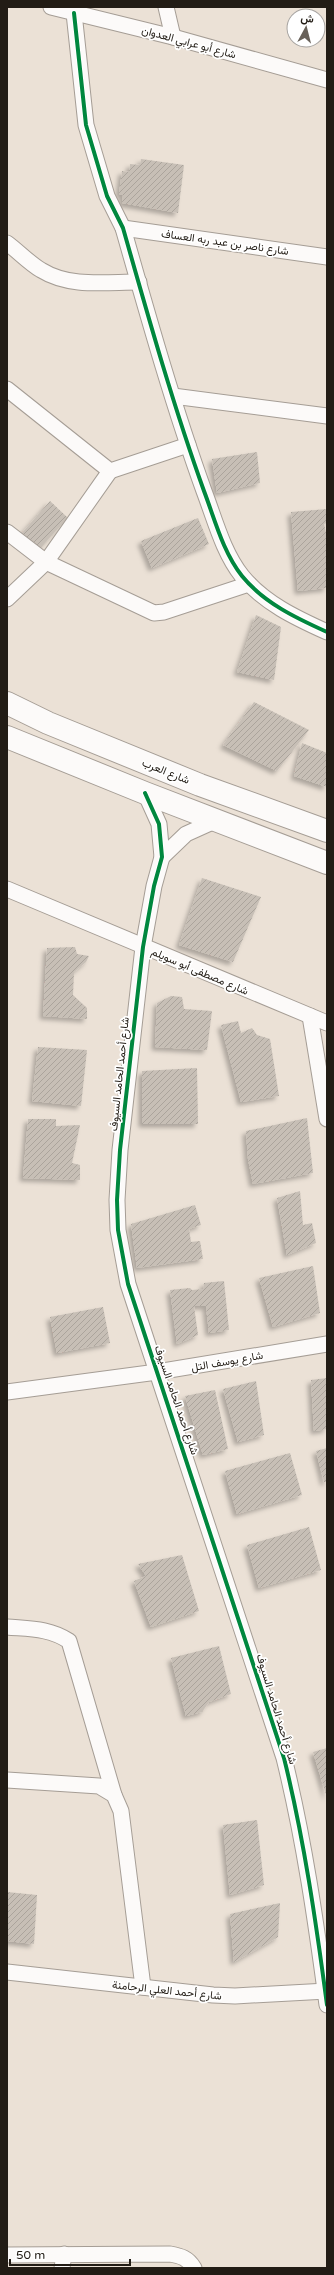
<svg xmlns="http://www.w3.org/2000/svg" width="334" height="2275" font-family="'Varela Round',Vazirmatn,sans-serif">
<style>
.building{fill:url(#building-hatch);filter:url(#shadow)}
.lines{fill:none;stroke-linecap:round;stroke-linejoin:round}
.minor-casing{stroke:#a59d95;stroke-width:17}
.secondary-casing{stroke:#a59d95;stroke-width:24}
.minor{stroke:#fcfaf9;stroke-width:15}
.secondary{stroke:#fcfaf9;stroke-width:22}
.cycleway-casing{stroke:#fff;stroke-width:6}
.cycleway{stroke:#00873e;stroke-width:4}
.labels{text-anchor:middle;stroke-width:3.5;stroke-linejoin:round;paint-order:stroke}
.street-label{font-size:11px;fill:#221c15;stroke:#fff}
</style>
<defs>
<pattern id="building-hatch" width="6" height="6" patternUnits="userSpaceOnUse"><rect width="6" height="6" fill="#c7bfb6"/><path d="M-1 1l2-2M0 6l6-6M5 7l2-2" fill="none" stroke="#aba49c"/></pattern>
<filter id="shadow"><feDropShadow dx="-3.5" dy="3.5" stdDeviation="2" flood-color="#0004"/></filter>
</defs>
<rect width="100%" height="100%" fill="#ebe1d6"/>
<!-- building -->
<g class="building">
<polygon points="141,159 184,165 178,213 122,203 123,195 119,194 122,171 129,172 130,164 140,165"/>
<polygon points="257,452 260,483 217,493 212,459"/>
<polygon points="50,501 68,518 40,548 22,533"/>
<polygon points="327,509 327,523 324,524 327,537 327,588 298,591 291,512"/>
<polygon points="198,518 209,544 152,568 141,541"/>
<polygon points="256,615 281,627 274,680 237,672"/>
<polygon points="254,702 309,730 277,771 223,745"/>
<polygon points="302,743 327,753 327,787 294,776"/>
<polygon points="202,878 261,897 233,962 179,945"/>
<polygon points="75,947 77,954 89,956 86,962 74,972 73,995 87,1008 87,1019 43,1016 47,948"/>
<polygon points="171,996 182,997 184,1009 212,1011 207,1050 155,1047 157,1003"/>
<polygon points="238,1021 241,1033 252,1028 257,1035 270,1039 279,1096 241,1102 221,1025"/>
<polygon points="38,1047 87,1050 81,1106 32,1101"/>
<polygon points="197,1068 198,1124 142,1124 142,1071"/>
<polygon points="307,1118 313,1173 253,1184 248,1159 246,1131"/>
<polygon points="28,1119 56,1119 56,1126 80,1125 72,1163 80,1165 80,1180 23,1178"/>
<polygon points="300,1191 303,1225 312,1223 316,1243 287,1255 277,1198"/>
<polygon points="195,1205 201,1225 189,1229 191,1242 200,1241 203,1259 137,1268 131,1224"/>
<polygon points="313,1266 320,1313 273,1327 259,1278"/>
<polygon points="224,1281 229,1330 209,1333 206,1306 194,1306 198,1335 177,1344 170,1290 190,1288 192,1290 203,1289 204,1283"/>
<polygon points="103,1307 110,1343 57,1353 50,1317"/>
<polygon points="327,1378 327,1429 314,1431 311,1380"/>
<polygon points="256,1381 264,1435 238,1442 223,1389"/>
<polygon points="215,1390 228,1449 203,1455 185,1396"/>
<polygon points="327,1448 327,1482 324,1482 316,1451"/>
<polygon points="290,1453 302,1495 237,1514 225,1471"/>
<polygon points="309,1527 321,1570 259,1588 247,1545"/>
<polygon points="182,1555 199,1611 151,1627 134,1581 146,1576 138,1564"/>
<polygon points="219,1646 231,1694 209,1702 202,1712 186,1716 171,1658"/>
<polygon points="327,1748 327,1798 313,1752"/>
<polygon points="257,1820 264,1885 230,1895 223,1825"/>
<polygon points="7,1892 37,1895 34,1944 7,1941"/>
<polygon points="280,1903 278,1937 234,1962 230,1914"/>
</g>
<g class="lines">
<defs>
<g id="minor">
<polyline points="51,7 173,37 327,80"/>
<polyline points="166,7 173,37"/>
<path d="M74,13L86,125L107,196L123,228C148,316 173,405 204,491C215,520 223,552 242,576C264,603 296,618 327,632"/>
<polyline points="123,228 327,257"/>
<path d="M7,243C18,251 29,263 41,270C70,288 106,282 139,282"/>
<polyline points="7,389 110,471 188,445"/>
<polyline points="173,396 327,416"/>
<polyline points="7,532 46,562 154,613 164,612 249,584"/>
<polyline points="7,599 46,562 110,471"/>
<path d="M145,793L159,824L162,857L154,886L143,947L120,1150L117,1200L118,1230L128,1284L284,1758C304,1839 316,1922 327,2005"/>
<polyline points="162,857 186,834 217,820"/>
<polyline points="7,889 327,1023"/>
<polyline points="310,1016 327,1119"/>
<polyline points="7,1392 157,1372 327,1344"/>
<path d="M7,1627C30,1629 49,1628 69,1641L114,1795"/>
<polyline points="7,1780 99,1786 114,1795 121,1811 143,1987"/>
<polyline points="7,1972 213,1995 235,1996 327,1991"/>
<path d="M7,2255L170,2254C181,2256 188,2258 194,2268"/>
<polyline points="62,2268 64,2254"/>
</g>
<g id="secondary">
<polyline points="7,703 48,723 200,785 327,831"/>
<polyline points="7,737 145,793 327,863"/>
</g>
</defs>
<!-- minor casing -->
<use href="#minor" class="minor-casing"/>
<!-- secondary casing -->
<use href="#secondary" class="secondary-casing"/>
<!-- minor -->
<use href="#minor" class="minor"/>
<!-- secondary -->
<use href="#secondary" class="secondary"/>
<defs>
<g id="cycleway">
<path d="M74,13L86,125L107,196L123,228C148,316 173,405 204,491C215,520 223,552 242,576C264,603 296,618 327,632"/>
<path d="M145,793L159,824L162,857L154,886L143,947L120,1150L117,1200L118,1230L128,1284L284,1758C304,1839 316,1922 327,2005"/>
</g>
</defs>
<!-- cycleway casing -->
<use href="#cycleway" class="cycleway-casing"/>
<!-- cycleway -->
<use href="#cycleway" class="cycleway"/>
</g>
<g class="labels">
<!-- street labels -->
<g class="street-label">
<text transform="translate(189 42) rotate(15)" y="4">شارع أبو عرابي العدوان</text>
<text transform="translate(225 242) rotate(8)" y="4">شارع ناصر بن عبد ربه العساف</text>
<text transform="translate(166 771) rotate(22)" y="4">شارع العرب</text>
<text transform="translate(200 971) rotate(23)" y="4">شارع مصطفى أبو سويلم</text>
<text transform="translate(119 1074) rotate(-84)" y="4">شارع أحمد الحامد السيوف</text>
<text transform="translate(227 1361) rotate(-10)" y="4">شارع يوسف التل</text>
<text transform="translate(177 1400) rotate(71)" y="4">شارع أحمد الحامد السيوف</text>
<text transform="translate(277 1709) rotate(73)" y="4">شارع أحمد الحامد السيوف</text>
<text transform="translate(167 1990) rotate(6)" y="4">شارع أحمد العلي الرحامنة</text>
</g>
</g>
<!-- border -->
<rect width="334" height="2275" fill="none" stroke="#221c15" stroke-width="16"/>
<!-- north arrow -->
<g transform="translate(306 28) rotate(7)"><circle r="19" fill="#ffffff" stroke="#a7a4a1"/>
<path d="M0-3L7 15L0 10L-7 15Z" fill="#686159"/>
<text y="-6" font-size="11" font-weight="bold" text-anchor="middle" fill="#221c15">ش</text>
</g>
<!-- scale -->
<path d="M10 2259v6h120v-6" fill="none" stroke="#221c15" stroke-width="2"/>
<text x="16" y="2259" font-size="12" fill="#221c15" stroke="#ffffff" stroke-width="3" paint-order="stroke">50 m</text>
</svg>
